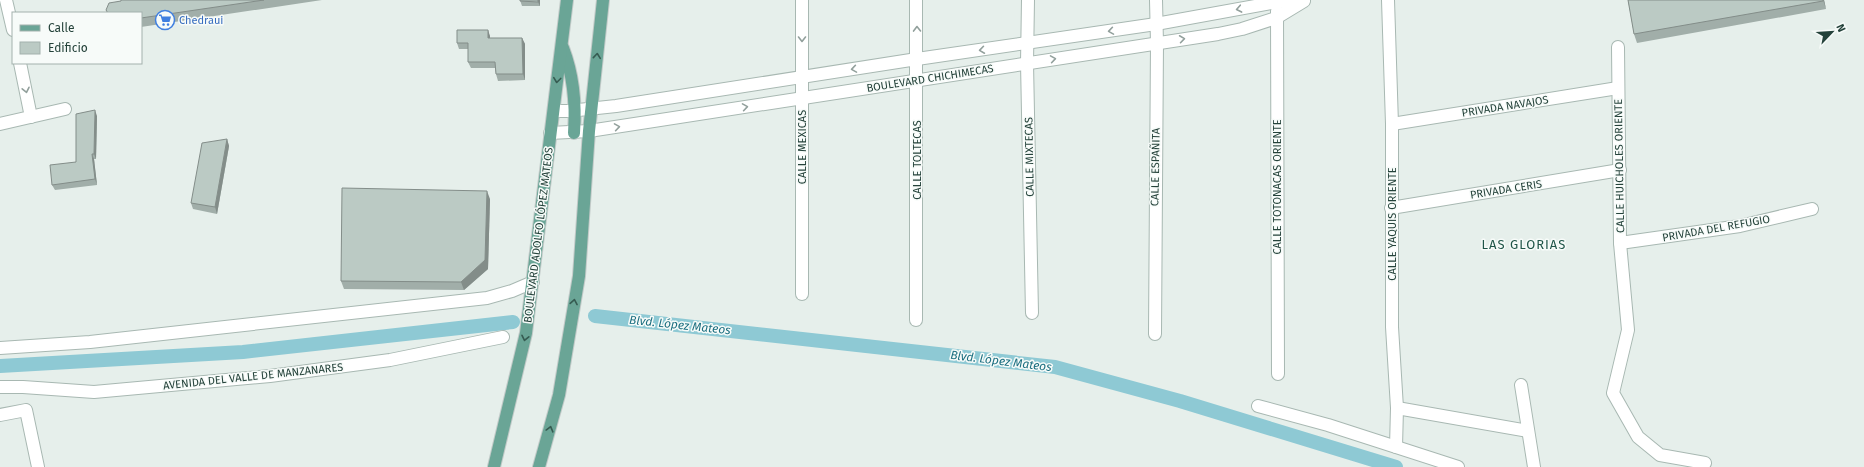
<svg xmlns="http://www.w3.org/2000/svg" width="1864" height="467" font-family="'Fira Sans',sans-serif">
<style>
.lines{fill:none;stroke-linecap:round;stroke-linejoin:round}
.canal{stroke:#8ec9d4;stroke-width:14}
.minor-casing{stroke:#a8b8b2;stroke-width:14}
.primary-casing{stroke:#c2cac8;stroke-width:14}
.minor{stroke:#fff;stroke-width:12}
.primary{stroke:#6aa596;stroke-width:12}
.wall{fill:#a1aea9}
.shaded-wall{fill:#838d89}
.building{fill:#bbcac4;stroke:#838d89}
.oneway{stroke:#92a09c}
.oneway2{stroke:#365b51}
.labels{text-anchor:middle;stroke-width:3;stroke-linejoin:round;paint-order:stroke}
.shop-label{font-size:11px;fill:#366cbe;stroke:#f7fbf9;text-anchor:start}
.street-label{font-size:11px;fill:#24423a;stroke:#f7fbf9}
.water-label{font-size:12px;font-style:italic;fill:#1c6f80;stroke:#f7fbf9}
.quarter-label{font-size:13px;letter-spacing:1px;fill:#1f5548;stroke:#f7fbf9}
</style>
<rect width="100%" height="100%" fill="#e6efeb"/>
<g class="lines">
<!-- canal -->
<g class="canal">
<polyline points="595,316 1055,367 1180,401 1396,467"/>
<polyline points="0,366 243,352 513,322"/>
</g>
<defs>
<g id="minor">
<polyline points="6,0 13,30"/>
<polyline points="802,0 802,294"/>
<polyline points="916,0 916,320"/>
<polyline points="1028,0 1027,63 1032,313"/>
<polyline points="1388,0 1392,124 1392,327 1397,408 1396,447"/>
<polyline points="1277,11 1278,374"/>
<polyline points="1618,47 1620,243 1628,330 1613,393 1638,437 1660,455 1705,463"/>
<polyline points="20,63 31,117"/>
<polyline points="554,111 569,111 616,106 917,59 1156,24 1277,2 1302,1"/>
<polyline points="0,124 65,109"/>
<polyline points="1392,124 1618,88"/>
<polyline points="550,133 589,131 1218,34 1242,29 1276,18 1304,1"/>
<polyline points="1391,208 1620,170"/>
<polyline points="1620,243 1740,226 1812,209"/>
<polyline points="1155,334 1157,43 1156,0"/>
<polyline points="0,348 90,342 487,298 512,291 533,282"/>
<polyline points="1521,385 1534,467"/>
<polyline points="0,387 23,387 94,392 270,376 390,360 503,337"/>
<polyline points="1258,406 1328,425 1458,467"/>
<polyline points="1397,408 1528,431"/>
<polyline points="0,415 26,410 38,467"/>
</g>
<g id="primary">
<path d="M563,48C573,74 576,105 574,133"/>
<polyline points="494,467 526,333 567,0"/>
<polyline points="539,467 559,395 579,276 589,131 603,0"/>
</g>
</defs>
<!-- minor casing -->
<use href="#minor" class="minor-casing"/>
<!-- primary casing -->
<use href="#primary" class="primary-casing"/>
<!-- minor -->
<use href="#minor" class="minor"/>
<!-- primary -->
<use href="#primary" class="primary"/>
</g>
<!-- wall -->
<g class="wall">
<polygon points="121,0 322,0 141,27 141,13 107,13 106,10 121,1"/>
<polygon points="520,0 540,0 540,6 522,6"/>
<polygon points="1628,0 1824,0 1826,9 1637,43 1634,34"/>
<polygon points="488,30 490,38 522,38 525,44 525,80 498,81 496,74 495,68 471,68 468,62 468,49 459,49 457,43"/>
<polygon points="97,116 96,159 94,159 97,185 55,190 52,185 76,162"/>
<polygon points="227,139 229,146 217,214 193,209 191,203"/>
<polygon points="490,199 488,269 464,290 344,289 341,281"/>
</g>
<!-- shaded-wall -->
<g class="shaded-wall">
<polygon points="538,0 540,0 540,6 538,2"/>
<polygon points="1823,0 1824,0 1826,9"/>
<polygon points="488,30 490,36 490,44 488,38"/>
<polygon points="522,38 525,44 525,80 523,74"/>
<polygon points="95,110 97,116 96,159 94,154"/>
<polygon points="227,139 229,146 217,214 215,207"/>
<polygon points="92,154 94,159 97,185 95,179"/>
<polygon points="487,191 490,199 488,269 464,290 461,282"/>
</g>
<!-- building -->
<g class="building">
<polygon points="121,0 264,0 141,18 141,13 108,13 106,10 109,3 121,1"/>
<polygon points="520,0 538,0 538,2 520,1"/>
<polygon points="1628,0 1823,0 1823,1 1634,34"/>
<polygon points="457,30 488,30 488,38 522,38 523,74 496,74 495,62 468,62 468,43 457,43"/>
<polygon points="95,110 94,154 92,154 95,179 52,185 50,165 76,162 76,114"/>
<polygon points="227,139 215,207 191,203 202,143"/>
<polygon points="342,188 487,191 485,260 461,282 341,281"/>
</g>
<!-- one-way arrows -->
<defs><path id="oneway-chevron" d="M-2-3.5L2.5 0L-2 3.5" fill="none" stroke-width="1.6" stroke-linecap="round" stroke-linejoin="round"/></defs>
<g class="oneway">
<use href="#oneway-chevron" transform="translate(1239 9) rotate(169)"/>
<use href="#oneway-chevron" transform="translate(917 29) rotate(-91)"/>
<use href="#oneway-chevron" transform="translate(1111 31) rotate(171)"/>
<use href="#oneway-chevron" transform="translate(802 39) rotate(90)"/>
<use href="#oneway-chevron" transform="translate(1182 39) rotate(-8)"/>
<use href="#oneway-chevron" transform="translate(982 50) rotate(172)"/>
<use href="#oneway-chevron" transform="translate(1053 59) rotate(-9)"/>
<use href="#oneway-chevron" transform="translate(854 69) rotate(171)"/>
<use href="#oneway-chevron" transform="translate(26 90) rotate(78)"/>
<use href="#oneway-chevron" transform="translate(745 107) rotate(-9)"/>
<use href="#oneway-chevron" transform="translate(617 127) rotate(-9)"/>
</g>
<g class="oneway2">
<use href="#oneway-chevron" transform="translate(597 56) rotate(-84)"/>
<use href="#oneway-chevron" transform="translate(557 80) rotate(97)"/>
<use href="#oneway-chevron" transform="translate(574 302) rotate(-80)"/>
<use href="#oneway-chevron" transform="translate(525 338) rotate(102)"/>
<use href="#oneway-chevron" transform="translate(550 429) rotate(-75)"/>
</g>
<!-- icons -->
<defs>
<symbol id="supermarket-ring" viewBox="-11 -11 22 22"><circle r="9.5" fill="#f7fbf9" stroke="#3f7fe0" stroke-width="1.5"/><path d="M-6-5.5h2.5l.6 2H6L4.5 2H-2.5L-4.4-4H-6ZM-1.5 3.2a1.3 1.3 0 1 0 .1 0ZM3 3.2a1.3 1.3 0 1 0 .1 0Z" fill="#3f7fe0"/></symbol>
</defs>
<g fill-rule="evenodd">
<use href="#supermarket-ring" x="154" y="9" width="22" height="22"/>
</g>
<g class="labels">
<!-- shop labels -->
<g class="shop-label">
<text x="179" y="24">Chedraui</text>
</g>
<!-- street labels -->
<g class="street-label">
<text transform="translate(930 78) rotate(-9)" y="4">BOULEVARD CHICHIMECAS</text>
<text transform="translate(1505 106) rotate(-9)" y="4">PRIVADA NAVAJOS</text>
<text transform="translate(802 147) rotate(-90)" y="4">CALLE MEXICAS</text>
<text transform="translate(1029 157) rotate(-91)" y="4">CALLE MIXTECAS</text>
<text transform="translate(917 160) rotate(-90)" y="4">CALLE TOLTECAS</text>
<text transform="translate(1619 166) rotate(-91)" y="4">CALLE HUICHOLES ORIENTE</text>
<text transform="translate(1155 167) rotate(-89)" y="4">CALLE ESPAÑITA</text>
<text transform="translate(1277 187) rotate(-90)" y="4">CALLE TOTONACAS ORIENTE</text>
<text transform="translate(1506 189) rotate(-9)" y="4">PRIVADA CERIS</text>
<text transform="translate(1392 224) rotate(-90)" y="4">CALLE YAQUIS ORIENTE</text>
<text transform="translate(1716 228) rotate(-10)" y="4">PRIVADA DEL REFUGIO</text>
<text transform="translate(538 235) rotate(-83)" y="4">BOULEVARD ADOLFO LÓPEZ MATEOS</text>
<text transform="translate(253 376) rotate(-6)" y="4">AVENIDA DEL VALLE DE MANZANARES</text>
</g>
<!-- water labels -->
<g class="water-label">
<text transform="translate(680 325) rotate(6)" y="4">Blvd. López Mateos</text>
<text transform="translate(1001 361) rotate(7)" y="4">Blvd. López Mateos</text>
</g>
<!-- quarter labels -->
<g class="quarter-label">
<text x="1524" y="249">LAS GLORIAS</text>
</g>
</g>
<!-- legend -->
<rect x="12" y="12" width="130" height="52" fill="#f7fbf9" stroke="#a3b1ad"/>
<rect x="20" y="25" width="20" height="6" fill="#6aa596" stroke="#a3b1ad"/>
<text x="48" y="32" font-size="12" fill="#24423a">Calle</text>
<rect x="20" y="42" width="20" height="12" fill="#bbcac4" stroke="#a3b1ad"/>
<text x="48" y="52" font-size="12" fill="#24423a">Edificio</text>
<!-- north arrow -->
<g transform="translate(1832 32) rotate(65)" stroke="#f7fbf9" stroke-width="3" paint-order="stroke">
<path d="M0-3L7 15L0 10L-7 15Z" fill="#24423a"/>
<text y="-6" font-size="11" font-weight="bold" text-anchor="middle" fill="#24423a">N</text>
</g>
</svg>
